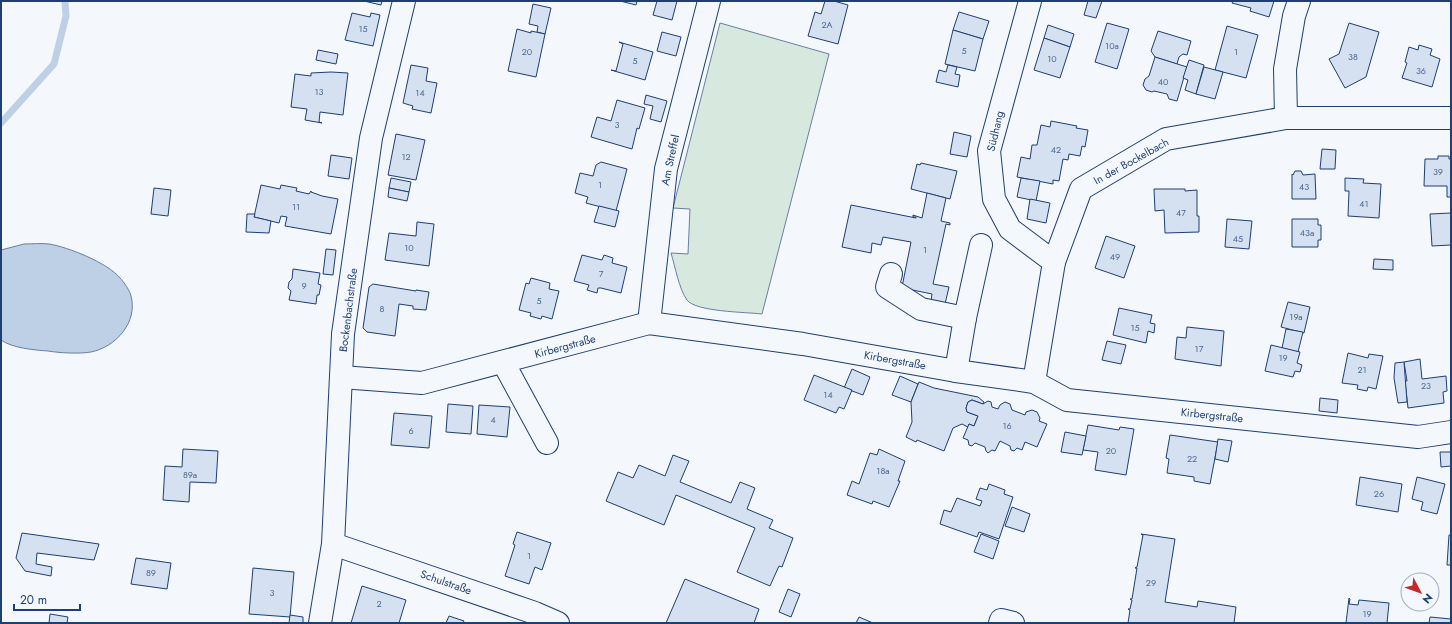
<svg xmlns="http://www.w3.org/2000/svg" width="1452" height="624" font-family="Jost,sans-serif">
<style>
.green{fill:#d7e8df;stroke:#687fa3}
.water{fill:#bed0e5;stroke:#687fa3}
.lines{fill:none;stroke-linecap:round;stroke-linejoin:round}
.stream{stroke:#bed0e5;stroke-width:7}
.building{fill:#d5e0f0;stroke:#1d3f73}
.minor-casing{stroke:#1d3f73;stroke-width:24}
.minor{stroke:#f4f7fb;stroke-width:22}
.labels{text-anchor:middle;stroke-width:3;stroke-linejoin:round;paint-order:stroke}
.number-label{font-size:9px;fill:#4b6792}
.street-label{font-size:11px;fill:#1d3f73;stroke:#f4f7fb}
</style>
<rect width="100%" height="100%" fill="#f4f7fb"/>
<!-- green -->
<path class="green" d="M720,23L829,54L762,314C746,312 696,312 687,300C679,289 675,266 671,253L688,254L690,209L673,208Z"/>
<!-- water -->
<path class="water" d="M24,244C32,244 41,243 49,244C68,247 108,263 120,278C124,282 130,291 131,296C138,322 116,347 91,352C79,354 60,353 48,351C34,350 12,348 1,340V250Z"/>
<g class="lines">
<!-- stream -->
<polyline class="stream" points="1,123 54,64 66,16 65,1"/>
</g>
<!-- building -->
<g class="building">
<polygon points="364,1 382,1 381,5"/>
<polygon points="620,1 637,1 636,5"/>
<polygon points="657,1 677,1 672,20 653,15"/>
<polygon points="825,1 834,1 848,5 838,44 808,36 815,12 821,14"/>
<polygon points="1088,1 1102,1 1096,18 1084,15"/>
<polygon points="1233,1 1274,1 1269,17 1250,11 1251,8 1232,3"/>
<polygon points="533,4 551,8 545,34 537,32 538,26 529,24"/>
<polygon points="959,12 989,21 983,39 953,30"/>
<polygon points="352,13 370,17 371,13 380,15 373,46 345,40"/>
<polygon points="1107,23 1129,29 1117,69 1095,62"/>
<polygon points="1349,23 1379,32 1366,77 1345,88 1329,59 1339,54"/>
<polygon points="1048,25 1074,34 1070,47 1044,38"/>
<polygon points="1227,26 1258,35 1246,78 1215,70"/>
<polygon points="517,29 531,33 531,31 545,34 536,77 508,71"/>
<polygon points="953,30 983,39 975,71 945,64"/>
<polygon points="1158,31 1191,41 1187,55 1183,54 1179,57 1177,64 1155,57 1151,51"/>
<polygon points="662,32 681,37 676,56 657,51"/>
<polygon points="1044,38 1070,47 1060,78 1034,70"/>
<polygon points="619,42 653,52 645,80 611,70 616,71 623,44"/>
<polygon points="1419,45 1432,49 1430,55 1440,59 1432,87 1402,78 1407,63 1405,62 1409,47 1418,50"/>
<polygon points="318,50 338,54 336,64 316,60"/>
<polygon points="1155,57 1187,67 1177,101 1169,99 1167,94 1154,91 1152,92 1146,90 1143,85 1145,79 1149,76"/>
<polygon points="1189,60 1204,65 1196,94 1185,90 1188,80 1183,78"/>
<polygon points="411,65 428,68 426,81 437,83 431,113 412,109 413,106 403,103"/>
<polygon points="948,65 957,67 955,74 960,75 958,87 936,82 939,70 946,72"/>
<polygon points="1204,67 1223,72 1215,99 1196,94"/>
<polygon points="331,72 348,73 343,115 320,112 319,122 322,123 305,120 307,109 291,107 295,74 311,76 311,73"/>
<polygon points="646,95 667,101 661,122 650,119 653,106 644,104"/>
<polygon points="617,100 645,108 639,129 637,128 632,149 591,137 597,117 611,121"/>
<polygon points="1051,121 1077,126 1076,128 1088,130 1085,147 1082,146 1080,156 1069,154 1068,160 1063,159 1059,181 1053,180 1053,184 1017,177 1021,157 1030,159 1032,145 1037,145 1041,125 1050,127"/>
<polygon points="954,132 971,136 967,157 950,154"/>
<polygon points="396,134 425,140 416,180 388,175"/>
<polygon points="1322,149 1336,150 1335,169 1320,169"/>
<polygon points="331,155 352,158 349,179 328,176"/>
<polygon points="1438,156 1449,156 1449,159 1451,159 1451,197 1447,197 1447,186 1424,186 1425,159 1438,159"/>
<polygon points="601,162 627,169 616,211 586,203 588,197 575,193 580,173 593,176 596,165"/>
<polygon points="921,163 957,171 950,199 911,189 917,164 920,165"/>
<polygon points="1295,171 1301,171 1303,175 1315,174 1316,199 1292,199 1292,174 1293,175"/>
<polygon points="391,178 411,182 409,192 389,188"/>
<polygon points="1021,178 1040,181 1036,201 1017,197"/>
<polygon points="1345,178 1364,179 1363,183 1381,184 1379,218 1348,216 1349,191 1345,191"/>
<polygon points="261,185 280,189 281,185 297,188 296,191 309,194 311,191 311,192 322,196 338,199 331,234 285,226 287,217 281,216 279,223 254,217"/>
<polygon points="154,188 171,190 168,216 151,214"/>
<polygon points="389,188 409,192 407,201 388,197"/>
<polygon points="1154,189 1185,189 1185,191 1197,190 1197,216 1199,216 1199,232 1165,233 1164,210 1155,211"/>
<polygon points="927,193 946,198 941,221 950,223 950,225 946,224 933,284 949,287 945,304 931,301 932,294 898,287 902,287 911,242 883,237 881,245 872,243 871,253 842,247 851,205 916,218 916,217 913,217 913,215 922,218"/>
<polygon points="1030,199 1050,203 1046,223 1027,219"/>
<polygon points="599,206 619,211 615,227 594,222"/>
<polygon points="1451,213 1451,245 1432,246 1430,214"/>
<polygon points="247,214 255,214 254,217 271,221 269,233 246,232"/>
<polygon points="1227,219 1252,221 1249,249 1225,247"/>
<polygon points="1292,219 1318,219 1318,225 1321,225 1321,240 1318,240 1318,247 1292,247"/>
<polygon points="417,222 434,224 429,266 385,260 389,233 416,236"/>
<polygon points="1106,236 1135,246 1124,278 1095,268"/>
<polygon points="326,249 336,250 333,275 323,274"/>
<polygon points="582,255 602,260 604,255 613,258 612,263 627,267 621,293 601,288 598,288 597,293 587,290 589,285 574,281"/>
<polygon points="1374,259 1393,260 1393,270 1373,269"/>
<polygon points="293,269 320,273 318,284 321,285 319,295 317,295 316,304 289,300 291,291 288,288 289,282 292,279"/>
<polygon points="531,278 550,283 549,289 559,291 552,319 542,316 541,319 530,316 531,313 519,310 526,283 529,284"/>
<polygon points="373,284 416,291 416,290 429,292 426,310 413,309 413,306 399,304 395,336 367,332 363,328 369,287"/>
<polygon points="1288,302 1310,307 1304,333 1281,327"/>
<polygon points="1119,308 1152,315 1150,323 1155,324 1154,333 1148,331 1146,343 1113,335"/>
<polygon points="1187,327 1224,331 1221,366 1175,359 1177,337 1186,338"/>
<polygon points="1286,329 1303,332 1298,352 1282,348"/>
<polygon points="1107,341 1126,345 1121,364 1102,360"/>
<polygon points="1271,345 1300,352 1297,363 1302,365 1300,372 1295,371 1293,377 1265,371"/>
<polygon points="1348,353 1368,358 1369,354 1383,356 1376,389 1368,387 1367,391 1357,389 1358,385 1342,383"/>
<polygon points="1420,359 1422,379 1446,376 1447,391 1443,392 1444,403 1408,408 1405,381 1407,381 1404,362"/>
<polygon points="1404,362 1407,402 1398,403 1394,378 1395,363"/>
<polygon points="852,369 870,377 863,395 844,388"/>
<polygon points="814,375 852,390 844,409 839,407 836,413 804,400"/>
<polygon points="900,376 918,384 911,402 892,395"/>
<polygon points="919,382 934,388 978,397 984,402 983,404 972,400 968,402 966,408 967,412 978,416 974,426 969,424 968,427 962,424 953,428 944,451 917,440 916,442 906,437 912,422 911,402"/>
<polygon points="1320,398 1338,400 1337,413 1319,411"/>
<polygon points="972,400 983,404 988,401 991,402 992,407 998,409 1000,405 1005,402 1010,404 1012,410 1025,415 1026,412 1032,410 1037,412 1040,418 1039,421 1047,424 1037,447 1025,442 1022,450 1017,448 1014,451 1011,450 1010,446 1000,441 995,451 992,450 988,453 986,451 985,447 975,443 972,446 969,445 968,440 963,438 969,424 974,426 978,416 967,412 966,408 968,402"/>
<polygon points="448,404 473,406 471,434 446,432"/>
<polygon points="479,405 510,407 507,437 477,434"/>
<polygon points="394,413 432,416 429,448 391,445"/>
<polygon points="1088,425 1119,430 1120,427 1134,429 1126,475 1095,470 1098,452 1083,450"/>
<polygon points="1065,432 1086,436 1082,455 1061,452"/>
<polygon points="1170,435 1218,442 1210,484 1194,481 1194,477 1167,473 1169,459 1166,458"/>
<polygon points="1218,439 1232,441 1228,462 1215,459"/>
<polygon points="183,449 218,451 216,483 190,482 189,502 163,500 165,466 182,467"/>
<polygon points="879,449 905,461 898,481 900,481 889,507 873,501 872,504 847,495 852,481 859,484 870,453 877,455"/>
<polygon points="1440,452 1451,452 1451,466 1441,467"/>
<polygon points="673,455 689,461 680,482 731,503 740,482 755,488 747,509 773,520 769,528 793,538 782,567 779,566 770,586 737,572 755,528 676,495 664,525 606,501 618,472 633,478 639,465 665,476"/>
<polygon points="1360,477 1402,484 1398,512 1356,505"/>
<polygon points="1417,477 1445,484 1437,514 1421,510 1423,502 1412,499"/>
<polygon points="989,484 1005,490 1004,494 1013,497 999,539 979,532 977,537 940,524 944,510 951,512 957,498 980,506 982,501 976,499 980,488 987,490"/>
<polygon points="1012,507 1030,514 1024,532 1005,526"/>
<polygon points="517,532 551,543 542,570 535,567 529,584 505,576 515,545 513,544"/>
<polygon points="22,533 99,544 94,560 37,553 36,564 52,567 51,576 25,571 16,558"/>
<polygon points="981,534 999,541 993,559 974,552"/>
<polygon points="1141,534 1175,539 1165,602 1197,607 1198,601 1236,607 1234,623 1128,623 1130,610 1128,609 1130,609 1132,600 1130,599 1132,599 1137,568 1135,568 1137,567 1143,535"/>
<polygon points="1449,535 1451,535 1451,565 1447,565"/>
<polygon points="136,558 171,563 167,589 131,584"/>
<polygon points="253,568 294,572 290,617 249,614"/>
<polygon points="685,579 759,609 754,623 666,623"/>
<polygon points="362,586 406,600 399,623 351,623"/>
<polygon points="788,589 800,594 791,617 779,612"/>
<polygon points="1349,598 1350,599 1349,604 1358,605 1359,600 1389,603 1387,623 1346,623"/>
<polygon points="50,614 68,617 67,623 49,623"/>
<polygon points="290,615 303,617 303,623 289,623"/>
<polygon points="449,616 464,621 463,623 446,623"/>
<polygon points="859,617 873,623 856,623"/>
<polygon points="1430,617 1451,619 1451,623 1429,623"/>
</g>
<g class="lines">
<defs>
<g id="minor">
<polyline points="1030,1 989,151 994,199 1010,229 1054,262"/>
<polyline points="1286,118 1285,69 1294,16 1299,1"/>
<polyline points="891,274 887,287 921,309 965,318"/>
<polyline points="649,323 666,169 709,1"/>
<polyline points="503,362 547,443"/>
<polyline points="956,371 965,318 981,245"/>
<polyline points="341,377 422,383 649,323 803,344 956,371 1034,382 1067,400 1418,437 1451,432"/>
<polyline points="1034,382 1054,262 1081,189 1166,139 1286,118 1451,118"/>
<polyline points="333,544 535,613 558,623"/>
<polyline points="320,623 333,544 343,334 371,138 404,1"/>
<polyline points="1000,623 1001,620 1013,623"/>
</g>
</defs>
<!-- minor casing -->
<use href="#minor" class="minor-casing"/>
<!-- minor -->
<use href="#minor" class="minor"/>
</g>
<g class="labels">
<!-- number labels -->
<g class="number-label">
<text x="827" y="28">2A</text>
<text x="363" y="32">15</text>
<text x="1112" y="49">10a</text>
<text x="964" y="54">5</text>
<text x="527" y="55">20</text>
<text x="1236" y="55">1</text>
<text x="1353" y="60">38</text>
<text x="1052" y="62">10</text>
<text x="635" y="64">5</text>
<text x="1421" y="74">36</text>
<text x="1163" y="85">40</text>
<text x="319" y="95">13</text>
<text x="420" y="96">14</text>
<text x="617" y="128">3</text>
<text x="1056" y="153">42</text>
<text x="406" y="160">12</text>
<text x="1438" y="175">39</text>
<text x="600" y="188">1</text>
<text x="1304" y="190">43</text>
<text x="1364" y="207">41</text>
<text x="296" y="210">11</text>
<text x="1181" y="216">47</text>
<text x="1307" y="236">43a</text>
<text x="1238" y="242">45</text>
<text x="409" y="251">10</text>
<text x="925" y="253">1</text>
<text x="1115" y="260">49</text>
<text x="601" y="277">7</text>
<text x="304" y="289">9</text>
<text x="539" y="304">5</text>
<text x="382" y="312">8</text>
<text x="1296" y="320">19a</text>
<text x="1135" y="331">15</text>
<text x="1199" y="352">17</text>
<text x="1283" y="361">19</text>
<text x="1362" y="373">21</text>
<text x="1426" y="389">23</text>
<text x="828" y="398">14</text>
<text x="493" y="423">4</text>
<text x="1007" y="429">16</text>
<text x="411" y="434">6</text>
<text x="1111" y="454">20</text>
<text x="1192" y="462">22</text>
<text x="883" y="474">18a</text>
<text x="190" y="478">89a</text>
<text x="1379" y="497">26</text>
<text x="529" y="559">1</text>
<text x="151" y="576">89</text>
<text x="1151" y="586">29</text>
<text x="272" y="596">3</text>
<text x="379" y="607">2</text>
<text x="1367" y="617">19</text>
</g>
<!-- street labels -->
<g class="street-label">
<text transform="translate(995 131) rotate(-77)" y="4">Südhang</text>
<text transform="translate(670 160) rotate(-78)" y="4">Am Streffel</text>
<text transform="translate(1131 161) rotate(-29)" y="4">In der Bockelbach</text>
<text transform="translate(348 310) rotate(-83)" y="4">Bockenbachstraße</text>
<text transform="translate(565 346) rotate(-15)" y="4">Kirbergstraße</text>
<text transform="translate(895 360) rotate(10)" y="4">Kirbergstraße</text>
<text transform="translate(1212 415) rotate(6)" y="4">Kirbergstraße</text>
<text transform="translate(446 582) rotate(19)" y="4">Schulstraße</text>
</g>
</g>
<!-- border -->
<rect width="1452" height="624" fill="none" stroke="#1d3f73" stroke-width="4"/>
<!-- north arrow -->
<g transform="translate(1420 592) rotate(131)"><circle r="19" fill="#f4f7fb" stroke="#9eadc5"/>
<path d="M0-3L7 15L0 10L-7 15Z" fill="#c62828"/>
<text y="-6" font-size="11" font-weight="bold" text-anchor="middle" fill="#1d3f73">N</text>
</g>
<!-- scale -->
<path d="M14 604v6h66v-6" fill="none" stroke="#1d3f73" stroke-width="2"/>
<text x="20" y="604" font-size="12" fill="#1d3f73" stroke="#f4f7fb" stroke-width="3" paint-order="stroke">20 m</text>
</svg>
